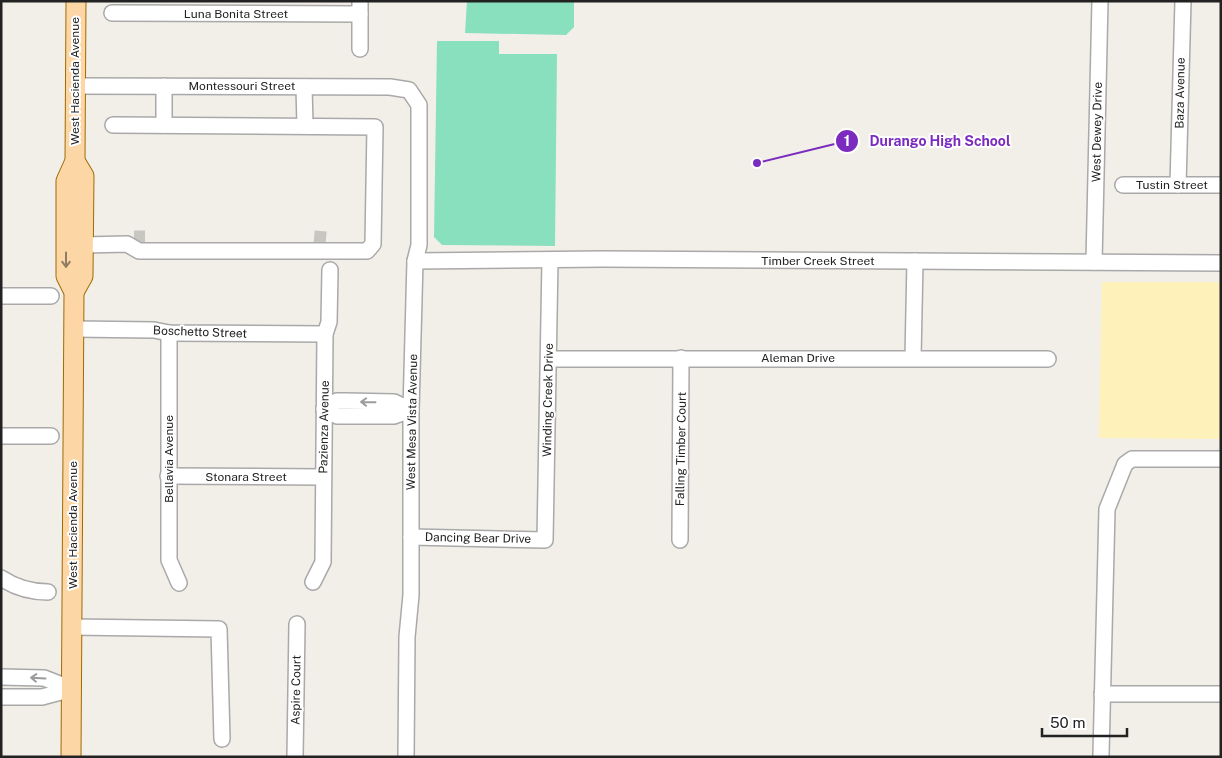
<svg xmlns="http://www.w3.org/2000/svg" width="1222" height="758" font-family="'Public Sans',sans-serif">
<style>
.sand{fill:#fff1ba}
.pitch{fill:#88e0be}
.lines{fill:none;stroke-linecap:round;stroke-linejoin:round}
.minor-tunnel{stroke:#c8c6c1;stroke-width:15;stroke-dasharray:15 8;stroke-linecap:butt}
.minor-casing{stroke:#a9a9a9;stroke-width:18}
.major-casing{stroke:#a06b00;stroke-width:21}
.minor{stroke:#fff;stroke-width:15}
.major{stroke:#fcd6a4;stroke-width:19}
.oneway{stroke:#8f7c63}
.oneway2{stroke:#9c9c9c}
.labels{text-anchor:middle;stroke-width:4;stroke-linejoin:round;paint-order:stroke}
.street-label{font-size:12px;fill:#222;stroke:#fff}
.leader{fill:none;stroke:#7b2cbf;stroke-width:2}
.callout-dot{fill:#7b2cbf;stroke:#fff;stroke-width:2}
.mark-label{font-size:15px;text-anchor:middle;font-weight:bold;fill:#fff}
.callout-label{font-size:14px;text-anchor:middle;font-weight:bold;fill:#7b2cbf;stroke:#fff;stroke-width:4;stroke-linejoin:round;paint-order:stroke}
</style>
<rect width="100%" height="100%" fill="#f2efe9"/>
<!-- sand -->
<polygon class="sand" points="1102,282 1221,282 1221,439 1099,438"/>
<!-- pitch -->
<g class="pitch">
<polygon points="467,1 574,1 574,27 566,35 465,33"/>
<polygon points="437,41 499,41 499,54 557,54 555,246 442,245 434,237"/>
</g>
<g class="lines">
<!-- minor-tunnel -->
<g class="minor-tunnel">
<polyline points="134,238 145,238"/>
<polyline points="314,238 326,239"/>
</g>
<defs>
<g id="minor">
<polyline points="112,13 360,14"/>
<polyline points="360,49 360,1"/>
<polyline points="75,86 390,87 409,90 419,105 419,245 415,261 411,410 411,595 407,637 406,757"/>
<polyline points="164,86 164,125"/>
<polyline points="304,87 305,125"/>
<polyline points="1123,185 1221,185"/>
<polyline points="1178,185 1183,1"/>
<polyline points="84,245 127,244 139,251 367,251 373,244 375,127 113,125"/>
<polyline points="415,261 603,259 1221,263"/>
<polyline points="1094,262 1100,1"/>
<polyline points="1,296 51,296"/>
<polyline points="74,329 154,330 169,333 325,334"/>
<polyline points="169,333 169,560 179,583"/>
<polyline points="913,358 915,261"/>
<polyline points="549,359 1048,359"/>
<polyline points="324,409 337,401 346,401 394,402 411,410"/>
<polyline points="324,409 337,416 394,416 411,410"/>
<polyline points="1,436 51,436"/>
<polyline points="168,476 323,477"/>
<polyline points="411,537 545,540 550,260"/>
<polyline points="680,540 681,358"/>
<path d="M1,578C16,588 30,592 48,592"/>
<polyline points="313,582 323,562 325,334 329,322 330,270"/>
<polyline points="72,627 219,629 222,739"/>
<polyline points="1,677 44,678 72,689"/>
<polyline points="1102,694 1221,694"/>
<polyline points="1,697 42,697 72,689"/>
<polyline points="1101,754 1107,509 1125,464 1132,459 1221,459"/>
<polyline points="295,757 297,624"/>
</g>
<g id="major">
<polyline points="74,292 83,276 84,176 75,161"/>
<polyline points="71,757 74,292 66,276 66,181 75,161 76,1"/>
</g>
</defs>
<!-- minor casing -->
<use href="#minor" class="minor-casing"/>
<!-- major casing -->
<use href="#major" class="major-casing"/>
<!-- minor -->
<use href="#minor" class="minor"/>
<!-- major -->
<use href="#major" class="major"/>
</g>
<!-- one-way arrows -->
<defs><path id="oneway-shaft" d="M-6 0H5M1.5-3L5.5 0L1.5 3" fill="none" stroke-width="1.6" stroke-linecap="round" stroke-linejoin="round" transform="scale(1.25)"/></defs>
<use class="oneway" href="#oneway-shaft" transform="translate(66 260) rotate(90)"/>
<g class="oneway2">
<use href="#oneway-shaft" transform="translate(368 402) rotate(-179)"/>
<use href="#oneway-shaft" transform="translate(38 678) rotate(-177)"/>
</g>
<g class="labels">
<!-- street labels -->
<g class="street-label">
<text x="236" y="18">Luna Bonita Street</text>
<text transform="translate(75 81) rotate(-90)" y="4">West Hacienda Avenue</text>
<text x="242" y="90">Montessouri Street</text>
<text transform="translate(1180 93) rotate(-89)" y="4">Baza Avenue</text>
<text transform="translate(1097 132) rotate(-89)" y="4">West Dewey Drive</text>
<text x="1172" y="189">Tustin Street</text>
<text x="818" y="265">Timber Creek Street</text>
<text transform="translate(200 332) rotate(2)" y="4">Boschetto Street</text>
<text x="798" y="362">Aleman Drive</text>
<text transform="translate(548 400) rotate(-89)" y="4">Winding Creek Drive</text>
<text transform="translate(412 422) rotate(-89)" y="4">West Mesa Vista Avenue</text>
<text transform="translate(324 427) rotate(-89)" y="4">Pazienza Avenue</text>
<text transform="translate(681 449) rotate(-89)" y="4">Falling Timber Court</text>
<text transform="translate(169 459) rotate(-90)" y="4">Bellavia Avenue</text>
<text x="246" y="481">Stonara Street</text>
<text transform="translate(73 525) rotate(-90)" y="4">West Hacienda Avenue</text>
<text transform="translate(478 538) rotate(1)" y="4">Dancing Bear Drive</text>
<text transform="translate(296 690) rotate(-89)" y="4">Aspire Court</text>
</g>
</g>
<!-- callouts -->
<path class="leader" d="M757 163L847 141"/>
<g class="callout-dot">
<circle cx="757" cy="163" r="5"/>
<circle cx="847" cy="141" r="12"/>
</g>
<g class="mark-label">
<text x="847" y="146">1</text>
</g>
<g class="callout-label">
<text x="940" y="146">Durango High School</text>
</g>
<!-- border -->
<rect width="1222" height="758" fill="none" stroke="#222222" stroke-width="5"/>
<!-- scale -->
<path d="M1042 728v8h85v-8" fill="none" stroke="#222222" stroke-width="2.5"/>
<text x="1050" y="728" font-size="15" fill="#222222" stroke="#ffffff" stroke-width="4" paint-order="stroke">50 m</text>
</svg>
